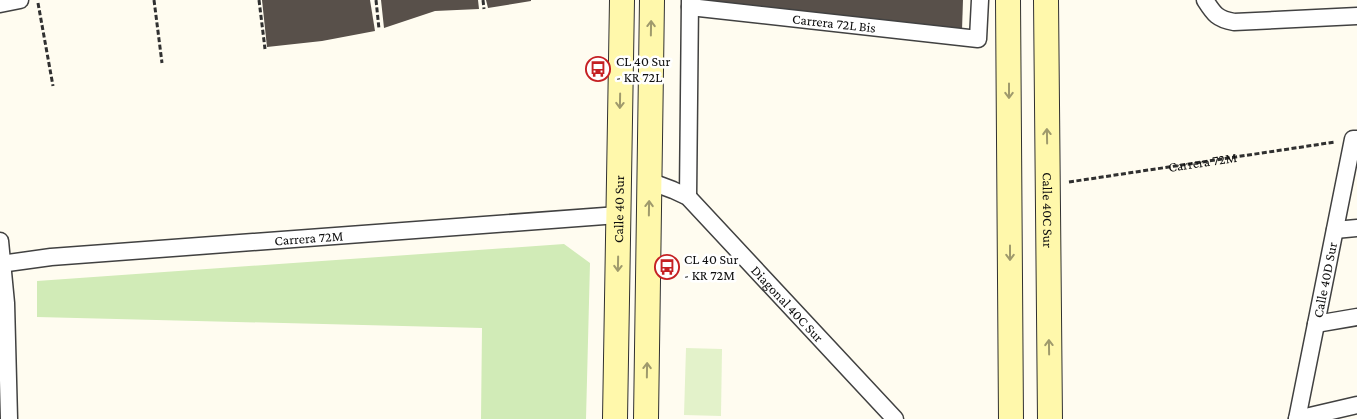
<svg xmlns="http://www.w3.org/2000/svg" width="1357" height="419" font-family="'Crimson Pro',serif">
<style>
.green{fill:#d1ebb7}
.pitch{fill:#e3f2ca}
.building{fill:#58504a}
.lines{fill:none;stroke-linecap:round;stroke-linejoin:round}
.street-casing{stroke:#414141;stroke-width:19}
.secondary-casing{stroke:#303030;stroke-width:26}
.path{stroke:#303030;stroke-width:3;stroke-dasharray:5 2.5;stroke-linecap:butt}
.street{stroke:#fff;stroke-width:16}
.secondary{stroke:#fff8ab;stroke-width:24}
.oneway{stroke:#9f9a6c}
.labels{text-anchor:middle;stroke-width:5;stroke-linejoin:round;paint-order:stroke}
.street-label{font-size:14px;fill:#0e0e0e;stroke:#fff}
.poi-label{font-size:14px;fill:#0e0e0e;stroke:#fff;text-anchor:start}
</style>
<rect width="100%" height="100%" fill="#fffcf0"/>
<!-- green -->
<polygon class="green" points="564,244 590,263 586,419 481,419 482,328 37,317 37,281"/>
<!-- pitch -->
<polygon class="pitch" points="686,348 722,349 721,416 684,415"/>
<!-- building -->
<g class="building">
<polygon points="262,0 370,0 375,31 322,41 267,47"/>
<polygon points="381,0 478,0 479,9 435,11 384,28"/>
<polygon points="486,0 531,0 531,1 488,8"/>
<polygon points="703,0 963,0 962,30 703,1"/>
</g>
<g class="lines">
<defs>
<g id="street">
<path d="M1205,0C1214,14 1217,19 1234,22L1357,16"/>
<polyline points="0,4 20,0"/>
<path id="s2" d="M690,7L978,39L980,0"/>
<path id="s3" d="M649,181L673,190L688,197L895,419"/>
<polyline points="688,197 690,0"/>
<polyline points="1335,230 1357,228"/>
<polyline points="0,241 6,303 9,419"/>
<path id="s4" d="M0,264L51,257L618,215"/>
<polyline points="1316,324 1357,317"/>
<path id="s5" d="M1297,419L1353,139H1357"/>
<polyline points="1297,419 1357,405"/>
</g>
<g id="secondary">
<polyline points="1008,0 1011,419"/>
<path id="s6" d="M1046,0L1050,419"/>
<path id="s7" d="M615,419L622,0"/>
<polyline points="646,419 652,0"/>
</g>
</defs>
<!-- street casing -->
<use href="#street" class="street-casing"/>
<!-- secondary casing -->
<use href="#secondary" class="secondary-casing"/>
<!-- path -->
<g class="path">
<polyline points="154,0 162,63"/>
<polyline points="259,0 265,49"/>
<polyline points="376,0 379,29"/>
<polyline points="483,0 484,9"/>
<polyline points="38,3 53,86"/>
<path id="s1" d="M1069,182L1335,142"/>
</g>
<!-- street -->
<use href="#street" class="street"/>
<!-- secondary -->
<use href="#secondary" class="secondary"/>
</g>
<!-- one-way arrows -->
<defs><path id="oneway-shaft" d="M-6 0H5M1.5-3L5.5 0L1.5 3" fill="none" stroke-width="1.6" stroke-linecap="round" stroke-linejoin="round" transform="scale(1.25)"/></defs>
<g class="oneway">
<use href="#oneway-shaft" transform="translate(651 28) rotate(-89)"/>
<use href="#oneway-shaft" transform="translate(1009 91) rotate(90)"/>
<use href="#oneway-shaft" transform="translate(620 101) rotate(91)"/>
<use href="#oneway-shaft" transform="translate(1047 136) rotate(-91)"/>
<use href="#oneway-shaft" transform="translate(649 208) rotate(-89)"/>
<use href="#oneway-shaft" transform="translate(1010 253) rotate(90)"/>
<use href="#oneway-shaft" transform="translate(618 264) rotate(91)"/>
<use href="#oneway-shaft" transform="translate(1049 347) rotate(-91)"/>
<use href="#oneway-shaft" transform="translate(647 370) rotate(-89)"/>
</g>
<!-- icons -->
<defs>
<symbol id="bus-ring" viewBox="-11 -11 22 22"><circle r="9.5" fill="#fff" stroke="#c52023" stroke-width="1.5"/><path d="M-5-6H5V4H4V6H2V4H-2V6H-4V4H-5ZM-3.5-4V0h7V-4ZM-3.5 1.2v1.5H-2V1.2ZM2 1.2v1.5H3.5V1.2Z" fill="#c52023"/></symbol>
</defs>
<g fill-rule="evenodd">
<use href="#bus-ring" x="584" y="55" width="28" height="28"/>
<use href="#bus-ring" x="653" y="253" width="28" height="28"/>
</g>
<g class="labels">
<!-- street labels -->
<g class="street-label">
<text dy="5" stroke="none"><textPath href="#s2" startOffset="145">Carrera 72L Bis</textPath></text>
<text dy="5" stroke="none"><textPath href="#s1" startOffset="135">Carrera 72M</textPath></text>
<text dy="5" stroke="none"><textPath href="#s7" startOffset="210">Calle 40 Sur</textPath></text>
<text dy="5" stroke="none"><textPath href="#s6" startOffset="210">Calle 40C Sur</textPath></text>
<text dy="5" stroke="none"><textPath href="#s4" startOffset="310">Carrera 72M</textPath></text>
<text dy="5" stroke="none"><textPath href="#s5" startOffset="142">Calle 40D Sur</textPath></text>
<text dy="5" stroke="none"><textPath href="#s3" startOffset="188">Diagonal 40C Sur</textPath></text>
</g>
<!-- poi labels -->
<g class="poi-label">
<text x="616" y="66">CL 40 Sur<tspan x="616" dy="16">- KR 72L</tspan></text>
<text x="684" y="264">CL 40 Sur<tspan x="684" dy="16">- KR 72M</tspan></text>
</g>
</g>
</svg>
